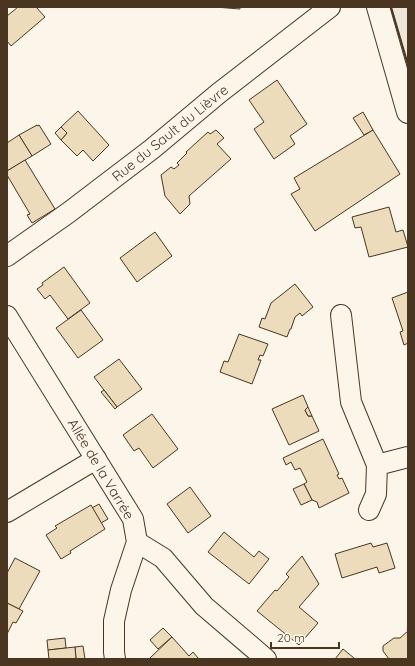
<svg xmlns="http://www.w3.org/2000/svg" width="415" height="666" font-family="Quicksand,sans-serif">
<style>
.green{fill:#ede6d9;stroke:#887966}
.building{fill:#ecdcbc;stroke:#4a3520}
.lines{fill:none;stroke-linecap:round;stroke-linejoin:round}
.street-casing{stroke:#4a3520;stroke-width:22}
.secondary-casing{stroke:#4a3520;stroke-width:24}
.street{stroke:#fbf6e9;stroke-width:20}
.secondary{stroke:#fbf6e9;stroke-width:22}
.wall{stroke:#4a3520;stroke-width:2}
.labels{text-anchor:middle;stroke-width:3;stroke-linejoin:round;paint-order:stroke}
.street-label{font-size:14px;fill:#4a3520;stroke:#fbf6e9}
</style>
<rect width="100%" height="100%" fill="#fbf6e9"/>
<!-- green -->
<polygon class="green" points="391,7 408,7 408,65"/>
<!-- building -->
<g class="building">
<polygon points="18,7 36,7 45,17 11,46 7,41 7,16"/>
<polygon points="215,7 240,7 240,9"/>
<polygon points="277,80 307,124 290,136 295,144 274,159 254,129 264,122 249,100"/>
<polygon points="78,111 109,145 93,161 83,150 77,156 61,140 67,133 61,127"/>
<polygon points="363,112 373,130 364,135 353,118"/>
<polygon points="37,125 37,126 39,125 51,144 32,156 19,135"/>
<polygon points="61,127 67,133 61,140 55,133"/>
<polygon points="216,130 224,138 217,144 231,159 189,196 190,204 180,214 165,196 161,175 171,167 174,169 179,165 177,163 187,153 186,152 208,132 210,134"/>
<polygon points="373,130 400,174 315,231 291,194 300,189 294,178"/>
<polygon points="19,135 32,156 7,171 7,143"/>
<polygon points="25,160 55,209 32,223 27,215 30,214 7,175 7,171"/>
<polygon points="389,207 396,232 403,230 408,247 369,257 361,227 355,228 352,217"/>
<polygon points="155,232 172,256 137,282 120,258"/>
<polygon points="64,267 90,303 68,319 50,295 45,299 37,289 43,285 42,283"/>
<polygon points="295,284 313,307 302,316 300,313 295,317 291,329 290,329 287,337 259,327 262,318 265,319 271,303"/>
<polygon points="408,292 408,343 404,345 400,332 403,331 392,298"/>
<polygon points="81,310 103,340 78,358 56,328"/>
<polygon points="239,334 268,344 263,356 260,355 258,360 261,360 252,384 220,372 224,361 228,362"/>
<polygon points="119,359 142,389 117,407 94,377"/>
<polygon points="104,390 117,407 115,409 101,392"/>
<polygon points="303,395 308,407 305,410 308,416 312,416 319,431 289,445 272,409"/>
<polygon points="308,407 312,416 308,416 305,410"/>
<polygon points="152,414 178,449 153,468 139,448 134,451 123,435"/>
<polygon points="323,439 339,474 337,475 339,479 342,478 349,493 319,508 317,502 312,500 304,484 307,482 300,468 295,470 291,462 286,465 283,458"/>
<polygon points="304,484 312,500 301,505 293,489"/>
<polygon points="190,487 211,516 188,533 167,504"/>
<polygon points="99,504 108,519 101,523 92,508"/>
<polygon points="91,505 105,529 70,551 71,553 61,559 46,535 57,528 55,526"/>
<polygon points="224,532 254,557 259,551 269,559 249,584 208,552"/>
<polygon points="371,543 373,547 387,543 395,568 379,573 377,567 342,578 335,554"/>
<polygon points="302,556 319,584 299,607 318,623 299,645 257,611 275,590 277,591 289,577 286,574"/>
<polygon points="15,558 40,571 19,609 7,603 7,573"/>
<polygon points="7,603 23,611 16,623 13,622 7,634"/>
<polygon points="163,628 172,637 158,649 150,640"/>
<polygon points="407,629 408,629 408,659 389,659 383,651 383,646 394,638 400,638 408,631"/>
<polygon points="172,637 189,656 193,652 199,659 151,659 150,658"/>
<polygon points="65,638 66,648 48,650 47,640"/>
<polygon points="83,646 85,659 76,659 75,647"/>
<polygon points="75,647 76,659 49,659 48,650"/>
<polygon points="343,649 354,658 354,659 335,659"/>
</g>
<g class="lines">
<defs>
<g id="street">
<polyline points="7,256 68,213 152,149 219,93 330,7"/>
<polyline points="341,315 351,402 377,465"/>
<polyline points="7,316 133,519 137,542 121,590 114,621 114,652 115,659"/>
<polyline points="369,510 376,494 377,465 408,457"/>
<polyline points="7,512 96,459"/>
<polyline points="137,542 163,558 204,606 266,659"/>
</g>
<polyline id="secondary" points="378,7 408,112"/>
</defs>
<!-- street casing -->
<use href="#street" class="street-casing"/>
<!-- secondary casing -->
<use href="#secondary" class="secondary-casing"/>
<!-- street -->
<use href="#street" class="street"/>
<!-- secondary -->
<use href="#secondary" class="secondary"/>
<!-- wall -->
<polyline class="wall" points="391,7 408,65"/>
</g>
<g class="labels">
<!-- street labels -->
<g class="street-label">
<text transform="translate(170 133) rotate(-39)" y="5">Rue du Sault du Lièvre</text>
<text transform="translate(101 469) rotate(59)" y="5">Allée de la Varrée</text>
</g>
</g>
<!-- border -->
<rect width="415" height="666" fill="none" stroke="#4a3520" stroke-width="16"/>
<!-- scale -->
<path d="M271 642v6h68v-6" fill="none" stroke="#4a3520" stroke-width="2"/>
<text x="277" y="642" font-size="12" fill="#4a3520" stroke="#fbf6e9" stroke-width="3" paint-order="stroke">20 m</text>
</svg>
